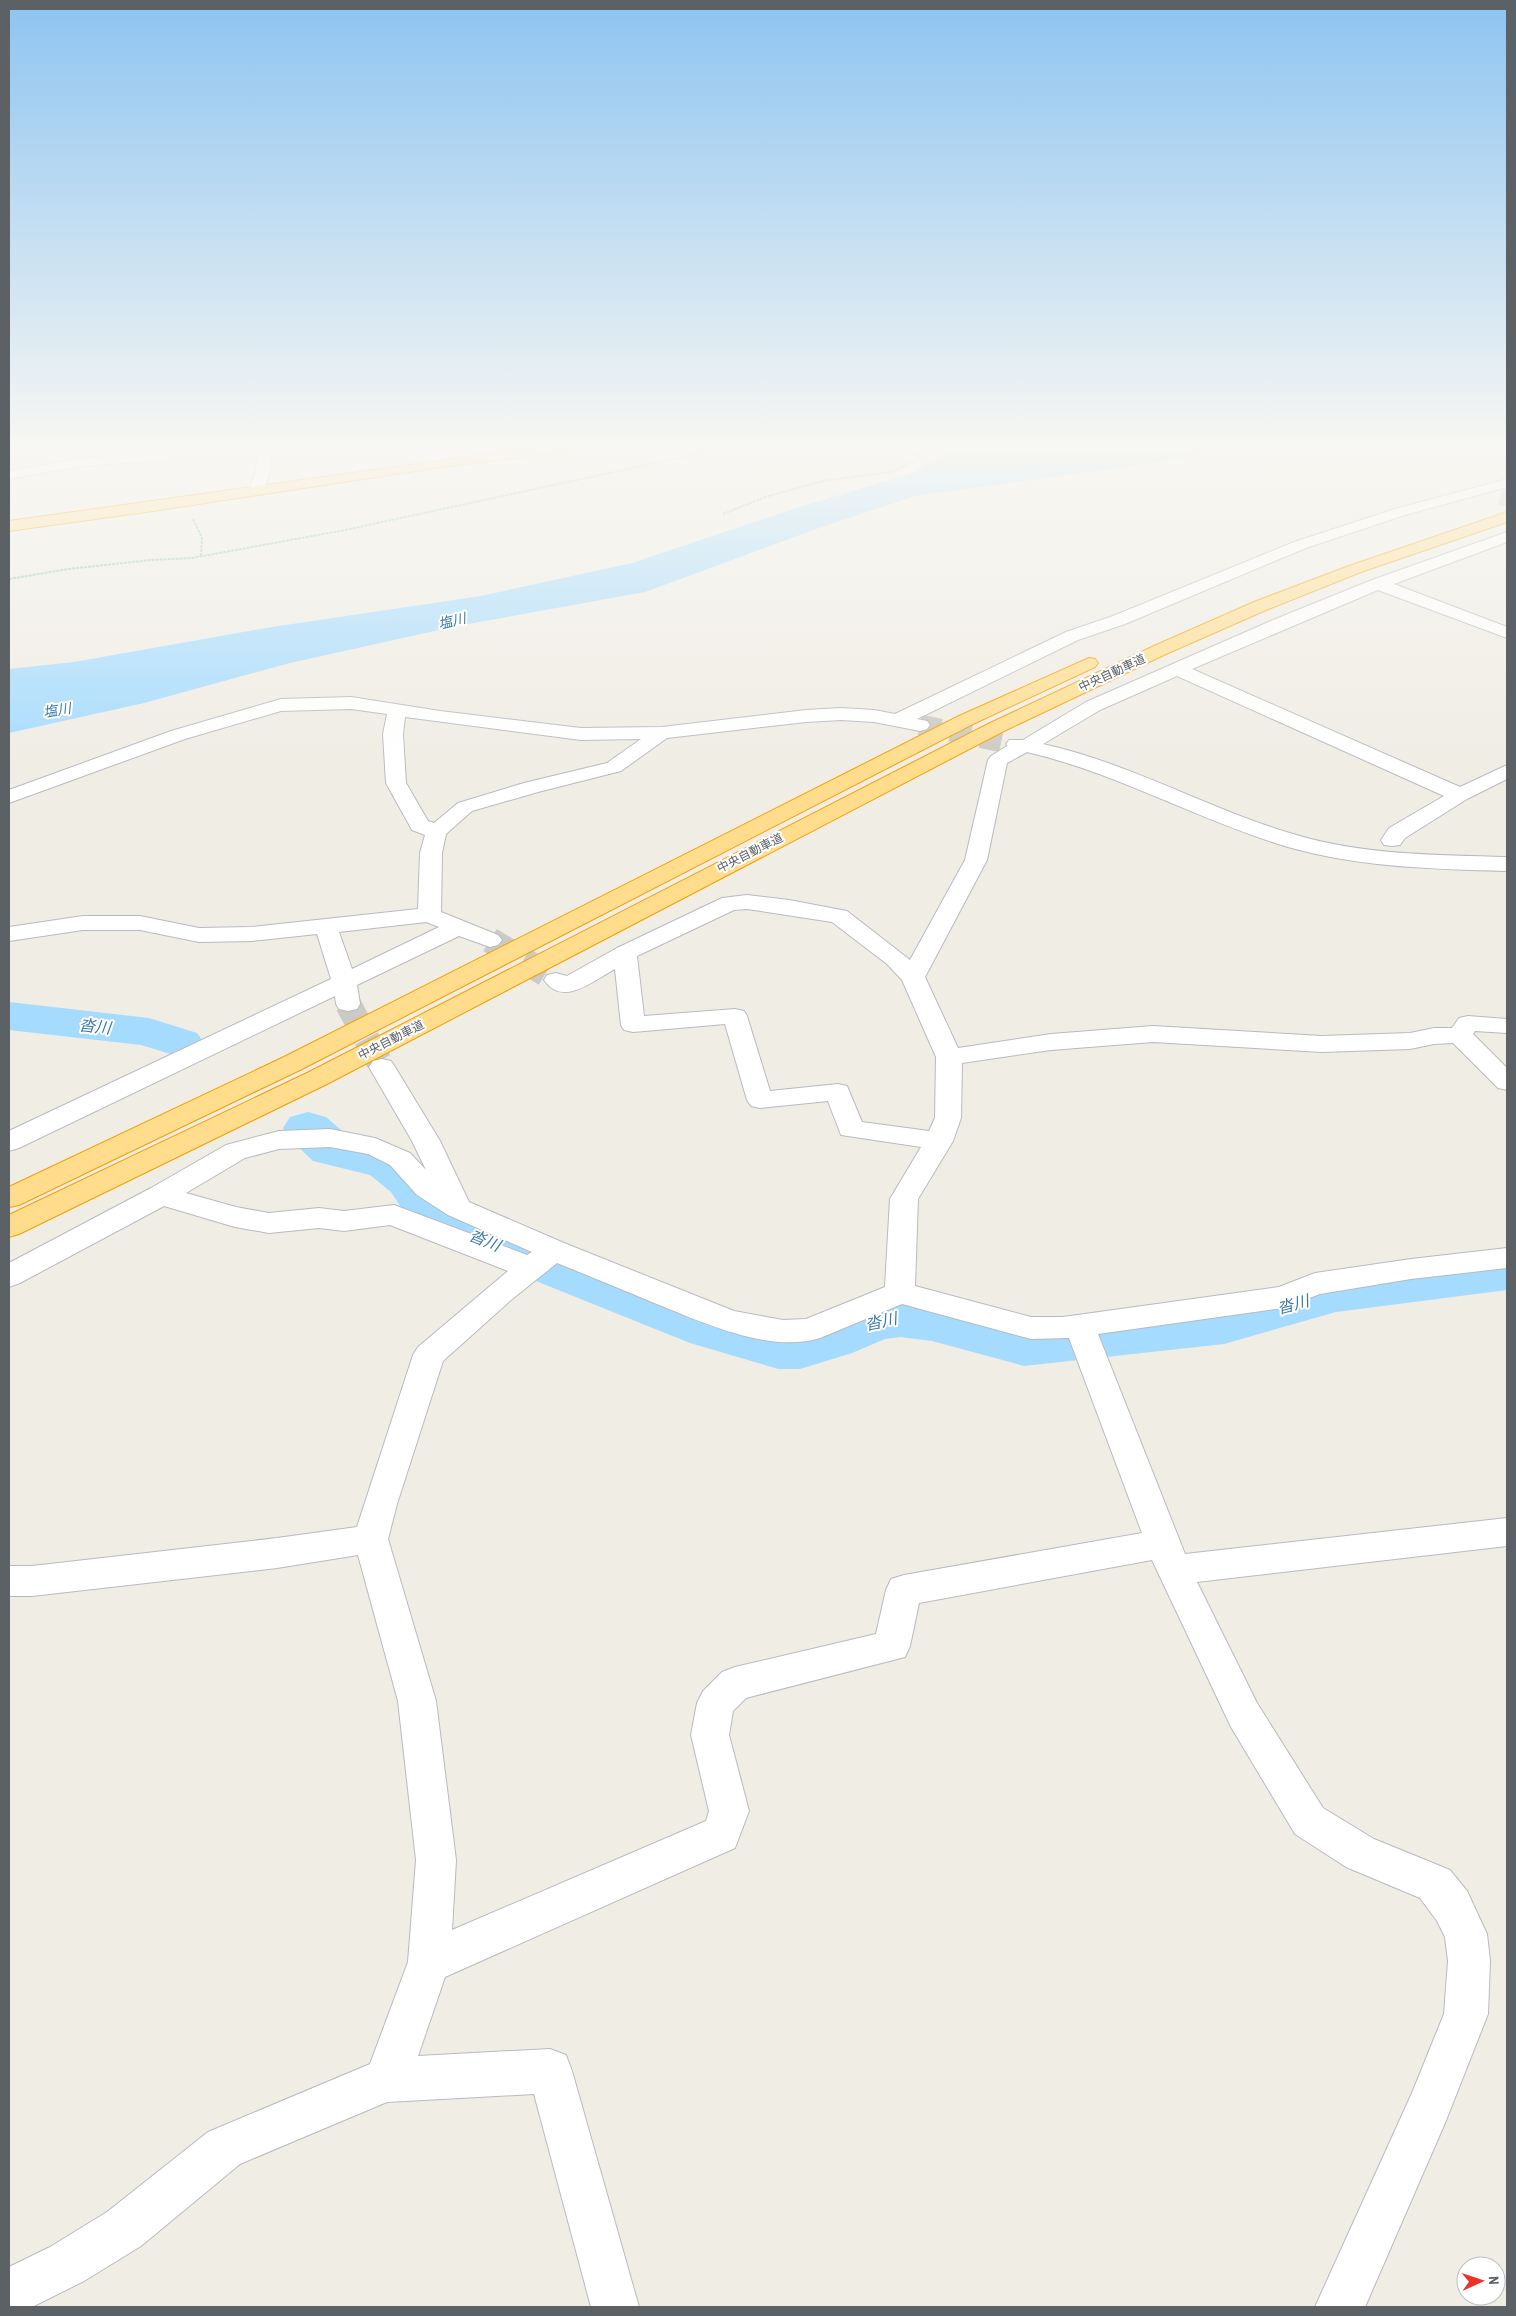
<svg xmlns="http://www.w3.org/2000/svg" width="1516" height="2316" font-family="'Archivo Narrow','Noto Sans JP',sans-serif">
<style>
.water{fill:#a5dbff}
.lines{fill:none;stroke-linecap:round;stroke-linejoin:round}
.river{fill:#a5dbff;fill-rule:evenodd}
.minor-tunnel-far2{stroke:#cbcac5;stroke-width:16;stroke-dasharray:16 8;stroke-linecap:butt}
.minor-tunnel-far1{stroke:#cbcac5;stroke-width:21;stroke-dasharray:21 10;stroke-linecap:butt}
.minor-tunnel{stroke:#cbcac5;stroke-width:26;stroke-dasharray:26 13;stroke-linecap:butt}
.minor-casing{stroke:#b7bbbf;stroke-width:2}
.highway-casing{stroke:#f49f00;stroke-width:2}
.path{stroke:#98caa5;stroke-width:2;stroke-dasharray:3 1;stroke-linecap:butt}
.minor{fill:#fff;fill-rule:evenodd}
.highway{fill:#ffdd8c;fill-rule:evenodd}
.labels{text-anchor:middle;stroke-width:4;stroke-linejoin:round;paint-order:stroke}
.far-street-label{font-size:12px;fill:#5c6166;stroke:#fff}
.far-water-label{font-size:14px;font-style:italic;fill:#3977ae;stroke:#fff}
.water-label{font-size:16px;font-style:italic;fill:#3977ae;stroke:#fff}
</style>
<rect width="100%" height="100%" fill="#f0ede5"/>
<!-- water -->
<polygon class="water" points="1106,445 1258,445 1140,465 915,496 816,529 645,592 457,626 290,663 144,703 9,733 9,669 74,662 272,627 481,596 632,563 806,505 906,475 962,447"/>
<g class="lines">
<!-- river -->
<g class="river">
<polygon points="9,1002 149,1018 197,1033 204,1043 197,1053 180,1057 141,1045 9,1030"/>
<polygon points="308,1112 326,1117 348,1136 405,1150 427,1168 446,1192 467,1212 727,1312 778,1327 800,1327 856,1304 876,1298 901,1295 932,1299 1024,1324 1224,1302 1336,1272 1507,1251 1507,1290 1336,1312 1224,1344 1024,1366 932,1341 901,1337 885,1339 852,1353 800,1369 778,1369 690,1343 429,1238 408,1218 391,1192 370,1175 313,1161 290,1139 283,1128 290,1117"/>
</g>
<!-- minor-tunnel-far2 -->
<polyline class="minor-tunnel-far2" points="1500,497 1507,499"/>
<!-- minor-tunnel-far1 -->
<polyline class="minor-tunnel-far1" points="920,725 1003,742"/>
<!-- minor-tunnel -->
<g class="minor-tunnel">
<polyline points="490,940 556,980"/>
<polyline points="348,1004 382,1067"/>
</g>
<defs>
<g id="minor">
<path d="M219,445H264C278,454 269,481 261,493L256,494L249,490L256,471L257,453L252,449L141,462L81,466L9,479V471L81,458L141,454Z"/>
<path d="M1507,479V487L1405,515L1306,548L1125,624L1078,640L917,719L927,721L930,725L927,729L920,731L874,722L841,720L806,722L667,738L621,771L538,792L472,811L446,834L442,853L441,912L498,935L502,940L498,945L490,947L459,936L357,985L360,1004L357,1009L348,1011L339,1009L336,1004L335,996L19,1148L9,1151V1131L331,979L317,934L252,941L199,942L140,930H83L9,941V927L83,916H140L199,928L252,927L418,909L420,853L425,835L412,830L386,783L383,734L387,714L351,709L281,711L185,739L9,803V790L171,731L281,699L351,697L440,711L581,728L662,727L806,710L841,708L874,710L895,714L1066,632L1113,616L1294,542L1395,509ZM405,717L581,740L641,739L607,763L524,783L458,803L434,823L428,821L406,783L403,734ZM426,922L439,927L352,969L339,932Z"/>
<path d="M1507,532V542L1394,584L1507,627V638L1378,590L1192,669L1460,787L1507,765V779L1467,799L1405,838L1400,845L1392,846L1384,845L1381,840L1389,828L1444,796L1177,676L1100,710L1043,744C1130,763 1208,809 1293,834C1361,855 1436,855 1507,857V871C1430,869 1349,867 1275,843C1191,816 1113,772 1027,752L1007,763L987,860L925,977L958,1048L1051,1034L1153,1026L1322,1036L1410,1033L1434,1028H1452L1459,1018L1468,1016L1507,1019V1033L1475,1031L1473,1034L1507,1068V1090L1498,1088L1453,1043L1434,1044L1410,1049L1322,1052L1153,1042L1051,1050L962,1063L961,1118L953,1141L918,1199L915,1286L1031,1317H1063L1279,1287L1315,1273L1411,1259L1507,1248V1268L1411,1279L1320,1294L1283,1308L1098,1334L1185,1554L1507,1518V1546L1197,1582L1257,1703L1323,1808L1374,1839L1450,1870L1467,1891L1487,1934L1490,1961L1488,2014L1445,2123L1365,2307H1315L1412,2093L1444,2014L1448,1961L1445,1937L1437,1921L1420,1898L1346,1867L1295,1834L1231,1727L1152,1560L919,1603L910,1646L905,1657L746,1698L733,1711L729,1735L749,1811L735,1848L445,1977L418,2056L550,2049L566,2055L572,2071L639,2307H591L534,2094L387,2102L240,2164L141,2246L84,2281L32,2307H9V2267L50,2247L107,2212L208,2132L370,2064L408,1962L416,1860L398,1701L358,1555L277,1568L32,1596H9V1566H32L277,1538L357,1527L413,1355L418,1347L508,1271L390,1225L344,1231L319,1228L269,1233L235,1227L164,1206L20,1283L9,1287V1263L151,1188L226,1145L279,1131L330,1129L375,1138L410,1153L426,1170L412,1141L369,1067L373,1061L382,1059L391,1061L395,1067L440,1141L469,1202L564,1243L734,1311L783,1320L806,1319L885,1287L890,1199L921,1147L841,1135L828,1101L760,1108L751,1106L747,1100L725,1024L633,1032L624,1030L621,1025L615,969C594,980 563,1008 544,980L547,975L556,973L567,976L617,948L722,898L747,895L789,900L847,911L910,960L965,860L988,760L991,756L1007,746L1006,744L1009,740H1023L1086,702L1273,620L1372,580ZM747,909L832,922L887,964L902,980L936,1057L935,1118L929,1131L862,1122L847,1086L838,1084L770,1091L747,1016L744,1011L735,1009L644,1016L637,956L734,910ZM330,1147L368,1154L390,1165L417,1195L448,1215L532,1252L527,1255L394,1205L344,1211L319,1208L269,1213L236,1207L186,1193L245,1158L279,1149ZM557,1263C589,1276 621,1289 652,1302C700,1321 768,1354 820,1338L902,1304L1031,1339L1069,1338L1142,1533L904,1575L891,1579L886,1590L876,1634L735,1667L722,1672L703,1691L697,1703L691,1735L709,1811L706,1821L452,1930L456,1860L436,1701L388,1539L397,1504L443,1361L511,1300Z"/>
</g>
<g id="highway">
<polygon points="553,445 594,445 587,449 442,467 153,511 9,531 9,521"/>
<polygon points="1507,512 1507,522 1361,572 1266,610 1166,654 1002,732 327,1084 19,1234 9,1237 9,1215 309,1072 988,724 1154,646 1254,602 1349,566"/>
<polygon points="1089,658 1095,659 1098,663 1095,667 973,724 302,1069 19,1205 9,1207 9,1187 284,1057 959,716"/>
</g>
</defs>
<!-- minor casing -->
<use href="#minor" class="minor-casing"/>
<!-- highway casing -->
<use href="#highway" class="highway-casing"/>
<!-- path -->
<g class="path">
<polyline points="723,514 765,497 823,481 890,472 921,459 902,445"/>
<polyline points="193,519 202,538 201,556"/>
<polyline points="9,579 68,569 151,560 192,558 345,530 739,445"/>
</g>
<!-- minor -->
<use href="#minor" class="minor"/>
<!-- highway -->
<use href="#highway" class="highway"/>
</g>
<!-- sky -->
<linearGradient id="sky" x2="0" y2="1"><stop stop-color="#8dc4f1"/><stop offset="0.58" stop-color="#f8f7f3"/><stop offset="1" stop-color="#f8f7f3" stop-opacity="0"/></linearGradient>
<rect width="1516" height="769" fill="url(#sky)"/>
<g class="labels">
<!-- far-street labels -->
<g class="far-street-label">
<text transform="translate(1112 673) rotate(-25)" y="4">中央自動車道</text>
<text transform="translate(750 853) rotate(-27)" y="4">中央自動車道</text>
<text transform="translate(391 1040) rotate(-27)" y="4">中央自動車道</text>
</g>
<!-- far-water labels -->
<g class="far-water-label">
<text transform="translate(452 621) rotate(-13)" y="5">塩川</text>
<text transform="translate(57 710) rotate(-9)" y="5">塩川</text>
</g>
<!-- water labels -->
<g class="water-label">
<text transform="translate(95 1026) rotate(6)" y="6">沓川</text>
<text transform="translate(485 1240) rotate(22)" y="6">沓川</text>
<text transform="translate(1293 1304) rotate(-15)" y="6">沓川</text>
<text transform="translate(881 1321) rotate(-12)" y="6">沓川</text>
</g>
</g>
<!-- border -->
<rect width="1516" height="2316" fill="none" stroke="#5c6166" stroke-width="20"/>
<!-- north arrow -->
<g transform="translate(1481 2281) rotate(87)"><circle r="24" fill="#ffffff" stroke="#bec0c2"/>
<path d="M0-4L9 19L0 12L-9 19Z" fill="#f23028"/>
<text y="-8" font-size="14" font-weight="bold" text-anchor="middle" fill="#5c6166">N</text>
</g>
</svg>
